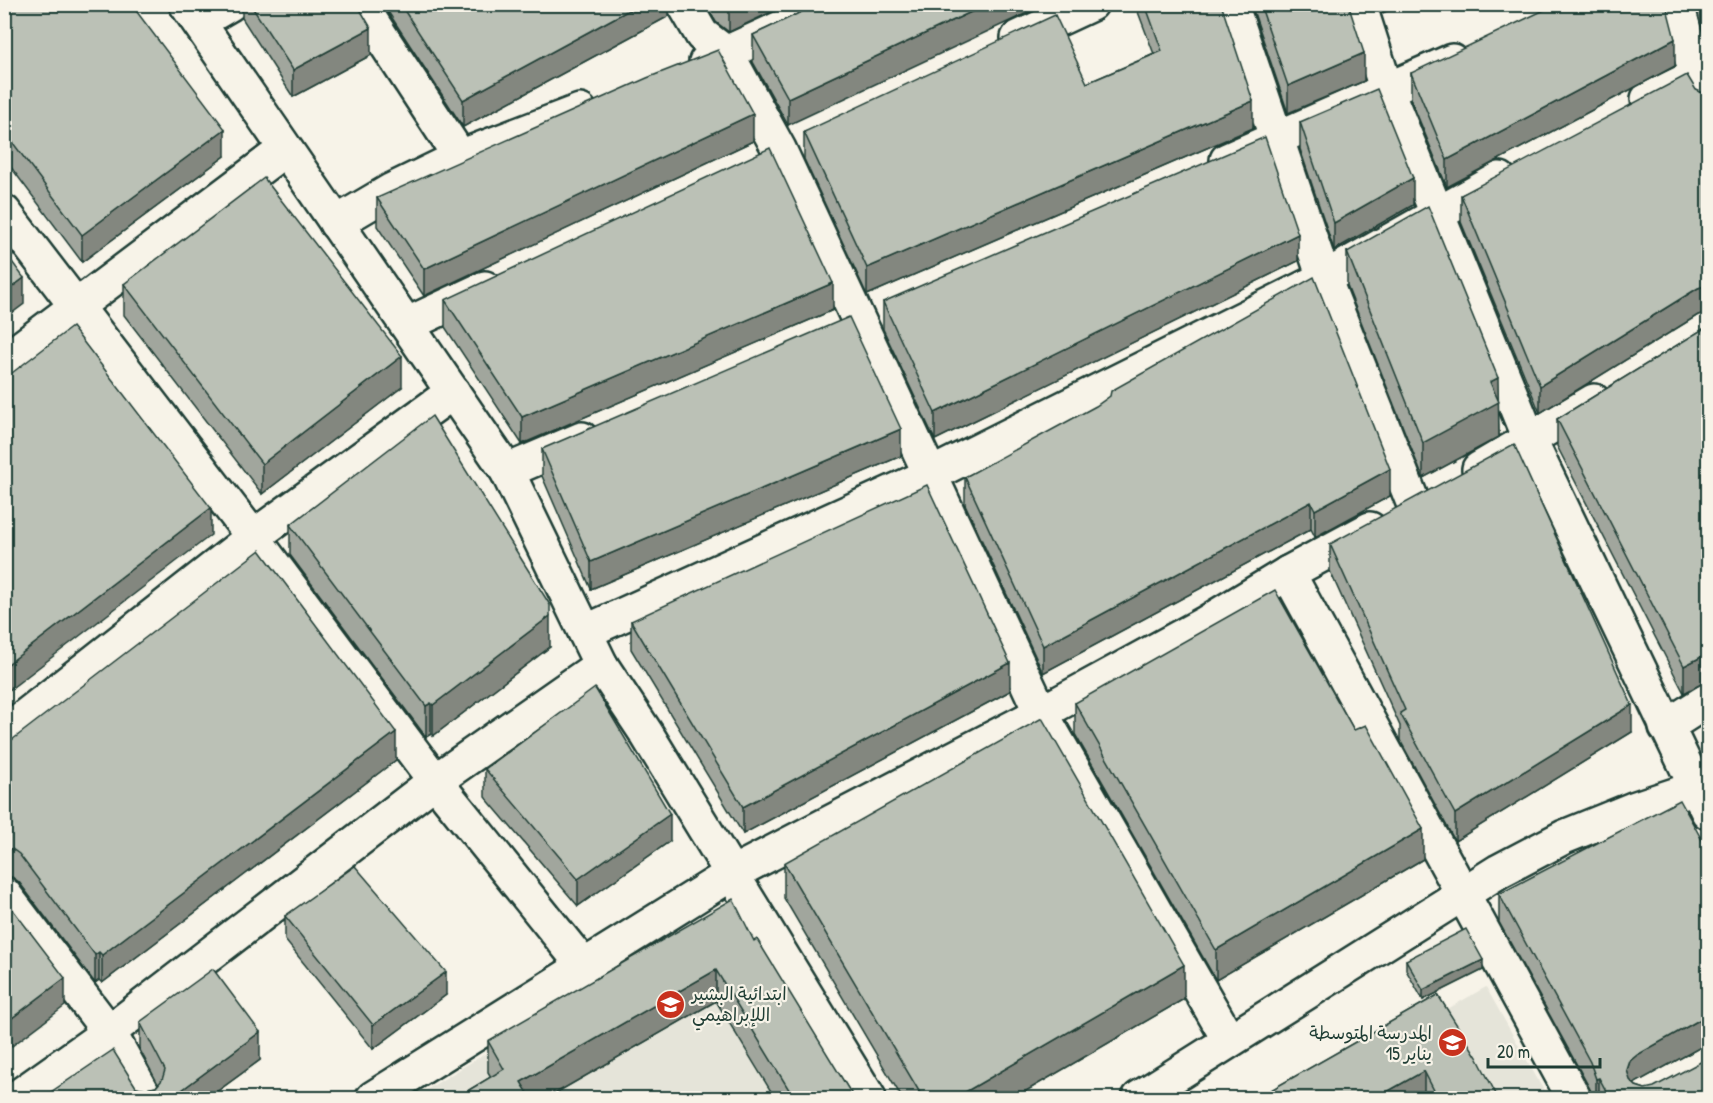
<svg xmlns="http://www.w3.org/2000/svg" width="1713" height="1103" font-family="'Patrick Hand','Playpen Sans Arabic',sans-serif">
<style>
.built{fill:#e5e4d9}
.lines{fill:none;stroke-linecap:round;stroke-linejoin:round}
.minor-casing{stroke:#1f3d34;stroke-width:38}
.minor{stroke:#f7f3e8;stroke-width:33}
.wall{fill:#a1a69d;stroke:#1f3d34;stroke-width:1.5}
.shaded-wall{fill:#83877f;stroke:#1f3d34;stroke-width:1.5}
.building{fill:#bbc1b6;stroke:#1f3d34;stroke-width:1.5}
.labels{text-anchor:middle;stroke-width:4.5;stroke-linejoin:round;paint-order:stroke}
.poi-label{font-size:18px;fill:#1f3d34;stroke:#f7f3e8;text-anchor:start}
</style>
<rect width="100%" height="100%" fill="#f7f3e8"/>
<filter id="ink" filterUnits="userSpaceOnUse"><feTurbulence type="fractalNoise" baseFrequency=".0167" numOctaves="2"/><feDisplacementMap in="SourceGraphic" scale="12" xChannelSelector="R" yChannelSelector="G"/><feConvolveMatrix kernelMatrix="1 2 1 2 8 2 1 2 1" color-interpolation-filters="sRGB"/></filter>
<g filter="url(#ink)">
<!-- built -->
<g class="built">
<polygon points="720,909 834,1098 413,1098"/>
<polygon points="1486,987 1548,1098 1292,1098"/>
</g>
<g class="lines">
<defs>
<g id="minor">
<polyline points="186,4 507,471 601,665 646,733 869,1098"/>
<polyline points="360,4 460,157"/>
<polyline points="684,4 702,35 727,54 779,149 1041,713 1229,1040"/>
<polyline points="1231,4 1324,278 1414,505"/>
<polyline points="1359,4 1387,91 1530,441 1708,812"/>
<polyline points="1677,4 1696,74 1708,103"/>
<polyline points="199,22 230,4"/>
<polyline points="1018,38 1091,4"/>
<polyline points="706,62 833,4"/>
<polyline points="1648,99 1708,70"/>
<polyline points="1227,160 1452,61"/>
<polyline points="4,212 253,537 435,781 583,965"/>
<polyline points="336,223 392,190 460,157 580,111"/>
<polyline points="408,324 485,288"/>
<polyline points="4,361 284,150"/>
<polyline points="1479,469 1594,401"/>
<polyline points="507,471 582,439"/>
<polyline points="1288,573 1574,1098"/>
<polyline points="585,632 930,475 1324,278 1500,179"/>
<polyline points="1666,727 1708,700"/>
<polyline points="4,733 253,537 453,392"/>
<polyline points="4,894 109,1032 146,1098"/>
<polyline points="16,1098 109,1032 435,781 601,665"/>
<polyline points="373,1098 733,873 1041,713 1204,624 1288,573 1370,529"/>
<polyline points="1139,1098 1499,871 1564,837 1633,809 1708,784"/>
</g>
</defs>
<!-- minor casing -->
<use href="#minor" class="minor-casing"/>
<!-- minor -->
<use href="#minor" class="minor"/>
</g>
<!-- wall -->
<g class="wall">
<polygon points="242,4 357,4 371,55 293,97 242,18"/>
<polygon points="383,4 669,4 669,16 463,127"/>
<polygon points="705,4 788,4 729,32 716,22"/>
<polygon points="818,4 788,125 753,62 753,35"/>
<polygon points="1135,4 1221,4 1253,128 867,295 804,159 804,132 1087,83 1154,54"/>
<polygon points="1251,4 1348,4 1364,81 1288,113"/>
<polygon points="1378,4 1403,4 1382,13"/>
<polygon points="1695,4 1708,4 1708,49"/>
<polygon points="4,13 225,156 82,262 4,158"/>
<polygon points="1675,66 1447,187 1411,100 1411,73"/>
<polygon points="1696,90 1705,94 1708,94 1708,312 1698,315 1540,413 1461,222 1461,195"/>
<polygon points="1300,122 1413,205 1334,250 1300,149"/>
<polygon points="753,141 424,296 377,226 377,198"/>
<polygon points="1347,252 1498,400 1499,437 1423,478 1347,286"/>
<polygon points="1298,261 935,440 883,329 883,302"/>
<polygon points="124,284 402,387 262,494 124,315"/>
<polygon points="445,300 833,310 522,444 445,327"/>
<polygon points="1708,326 1708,682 1707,681 1684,693 1557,446 1557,419"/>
<polygon points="542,449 901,456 591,589 542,476"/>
<polygon points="965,477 1390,496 1315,537 1311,529 1043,673 965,504"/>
<polygon points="290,525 550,647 433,736 431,734 426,737 290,555"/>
<polygon points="1330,544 1632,732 1455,841 1400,740 1400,726 1330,571"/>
<polygon points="631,621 1010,691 743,834 631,649"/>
<polygon points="1708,694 1708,734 1704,725 1704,698"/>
<polygon points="1075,703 1423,859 1216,980 1075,734"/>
<polygon points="4,746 396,760 102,983 99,980 95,983 19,882 12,877 4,876"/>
<polygon points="485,769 670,841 578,906 485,797"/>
<polygon points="784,863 1184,999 1014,1098 902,1098 784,898"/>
<polygon points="1499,894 1699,1048 1637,1082 1634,1084 1636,1086 1645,1089 1708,1098 1593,1098 1590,1089 1499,922"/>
<polygon points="285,916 446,995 373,1049 285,940"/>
<polygon points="754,941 854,1098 775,1098 716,1001 547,1098 469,1098 469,1090 491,1077 488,1072 488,1041"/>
<polygon points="1406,960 1483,970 1423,1000 1406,970"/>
<polygon points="1438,995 1498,1098 1257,1098"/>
<polygon points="140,1022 260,1060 208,1098 42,1098 136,1087 146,1089 156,1087 158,1084 140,1050"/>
</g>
<!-- shaded-wall -->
<g class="shaded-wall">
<polygon points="640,4 669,4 669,16 463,127 463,100"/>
<polygon points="730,4 788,4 729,32 729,5"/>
<polygon points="988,4 1046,4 788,125 788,98"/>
<polygon points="1382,4 1403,4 1382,13"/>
<polygon points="371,28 371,55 293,97 293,70"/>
<polygon points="1675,39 1675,66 1447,187 1447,160"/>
<polygon points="1364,53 1364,81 1288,113 1288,86"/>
<polygon points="1253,101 1253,128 867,295 867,268"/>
<polygon points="753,114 753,141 424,296 424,269"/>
<polygon points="225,129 225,156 82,262 82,235"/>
<polygon points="1413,178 1413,205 1334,250 1334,223"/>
<polygon points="1298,234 1298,261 935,440 935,413"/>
<polygon points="24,278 24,304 4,319 4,293"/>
<polygon points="833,283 833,310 522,444 522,417"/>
<polygon points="1708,285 1708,312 1698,315 1540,413 1540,386 1698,288"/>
<polygon points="402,356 402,387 262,494 262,464"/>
<polygon points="1498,378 1499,437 1423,478 1423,443 1490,382"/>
<polygon points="901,429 901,456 591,589 591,562"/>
<polygon points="1390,469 1390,496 1315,537 1315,510"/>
<polygon points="1311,502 1311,529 1043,673 1043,646"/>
<polygon points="211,508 211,535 4,694 4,667"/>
<polygon points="550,616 550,647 433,736 433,705"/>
<polygon points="1707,654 1707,681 1684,693 1684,666"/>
<polygon points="1010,663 1010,691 743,834 743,807"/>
<polygon points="431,703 431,734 426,737 426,706"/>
<polygon points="1632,705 1632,732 1455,841 1455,814"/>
<polygon points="396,732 396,760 102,983 102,955"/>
<polygon points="670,814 670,841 578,906 578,879"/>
<polygon points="1423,829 1423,859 1216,980 1216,950"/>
<polygon points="99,952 99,980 95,983 95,955"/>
<polygon points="1483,960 1483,970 1423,1000 1423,990"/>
<polygon points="1184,965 1184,999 1014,1098 955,1098"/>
<polygon points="716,970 716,1001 547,1098 521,1098 521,1082"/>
<polygon points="446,972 446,995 373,1049 373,1025"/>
<polygon points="65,978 65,1006 4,1052 4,1024"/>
<polygon points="1708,1018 1708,1045 1699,1048 1637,1082 1630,1088 1627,1070 1630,1061 1637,1055 1699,1020"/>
<polygon points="260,1032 260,1060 208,1098 171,1098"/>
<polygon points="1424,1071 1424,1098 1376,1098"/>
<polygon points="1599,1078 1599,1098 1596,1098 1596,1079"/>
</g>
<!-- building -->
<g class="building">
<polygon points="15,4 131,4 225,129 82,235 4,131 4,13"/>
<polygon points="250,4 357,4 371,28 293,70"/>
<polygon points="400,4 640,4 463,100"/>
<polygon points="818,4 988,4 788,98 753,35"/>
<polygon points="1145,4 1221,4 1253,101 867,268 804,132 1055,15 1087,83 1162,51"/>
<polygon points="1260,4 1348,4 1364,53 1288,86"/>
<polygon points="1557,4 1666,4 1675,39 1447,160 1411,73"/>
<polygon points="1703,4 1708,4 1708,22"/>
<polygon points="718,50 753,114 424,269 377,198 647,78"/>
<polygon points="1687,75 1696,90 1705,94 1708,94 1708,285 1698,288 1540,386 1461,195"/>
<polygon points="1377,89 1413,178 1334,223 1300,122"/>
<polygon points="1265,137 1298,234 935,413 883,302"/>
<polygon points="770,148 833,283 522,417 445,300"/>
<polygon points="264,178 402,356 262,464 124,284"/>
<polygon points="1428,206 1498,378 1490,382 1499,402 1423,443 1347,252"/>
<polygon points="4,251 24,278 4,293"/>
<polygon points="1314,277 1390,469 1315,510 1311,502 1043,646 965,477 1096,406 1110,396 1111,391"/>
<polygon points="849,317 901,429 591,562 542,449"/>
<polygon points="1708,326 1708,655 1707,654 1684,666 1557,419"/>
<polygon points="72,327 211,508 4,667 4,379"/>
<polygon points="432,416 550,605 550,616 433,705 431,703 426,706 290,525"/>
<polygon points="1514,444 1632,705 1455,814 1400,713 1405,710 1330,544"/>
<polygon points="927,485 1010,663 743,807 631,621"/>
<polygon points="260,550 396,732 102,955 99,952 95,955 19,854 12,849 4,848 4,746"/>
<polygon points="1275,590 1354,730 1366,725 1423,829 1216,950 1075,703"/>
<polygon points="595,688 670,814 578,879 485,769"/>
<polygon points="1708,694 1708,707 1704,698"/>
<polygon points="1042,718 1184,965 955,1098 923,1098 784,863"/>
<polygon points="1680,800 1708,851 1708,1018 1699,1020 1637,1055 1630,1061 1627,1070 1630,1080 1636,1086 1645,1089 1654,1087 1708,1058 1708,1098 1610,1098 1599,1078 1596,1079 1590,1062 1499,894"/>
<polygon points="355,866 446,972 373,1025 285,916"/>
<polygon points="4,898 65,978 4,1024"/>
<polygon points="733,899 754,941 757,939 854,1098 794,1098 716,970 521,1082 531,1098 474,1098 469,1090 504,1069 488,1041"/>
<polygon points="1466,929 1483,960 1423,990 1406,960"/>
<polygon points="213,969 260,1032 171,1098 42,1098 113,1050 136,1087 146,1089 156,1087 162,1080 165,1070 140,1022"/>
<polygon points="1438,995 1477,1057 1498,1098 1438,1098 1424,1071 1376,1098 1257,1098"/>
</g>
</g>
<!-- icons -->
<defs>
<symbol id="school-disc" viewBox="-11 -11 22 22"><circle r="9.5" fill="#c8321e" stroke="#f7f3e8"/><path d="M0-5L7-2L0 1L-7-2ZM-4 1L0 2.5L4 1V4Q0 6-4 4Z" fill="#fff"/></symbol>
</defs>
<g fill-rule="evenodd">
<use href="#school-disc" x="654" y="988" width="33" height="33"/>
<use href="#school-disc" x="1436" y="1026" width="33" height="33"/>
</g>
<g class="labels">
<!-- poi labels -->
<g class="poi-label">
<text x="692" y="1000">ابتدائية البشير<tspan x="692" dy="21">اللإبراهيمي</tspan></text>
<text x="1432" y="1039" text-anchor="end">المدرسة المتوسطة<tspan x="1432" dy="21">15 يناير</tspan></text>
</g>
</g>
<!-- margin -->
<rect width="1713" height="1103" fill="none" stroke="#f7f3e8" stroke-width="24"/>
<rect x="12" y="12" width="1689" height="1079" fill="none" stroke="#1f3d34" stroke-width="2" filter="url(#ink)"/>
<!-- scale -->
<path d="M1488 1058v9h112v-9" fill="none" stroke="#1f3d34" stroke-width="3"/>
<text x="1497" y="1058" font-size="18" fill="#1f3d34" stroke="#f7f3e8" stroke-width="4.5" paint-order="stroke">20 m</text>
</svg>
